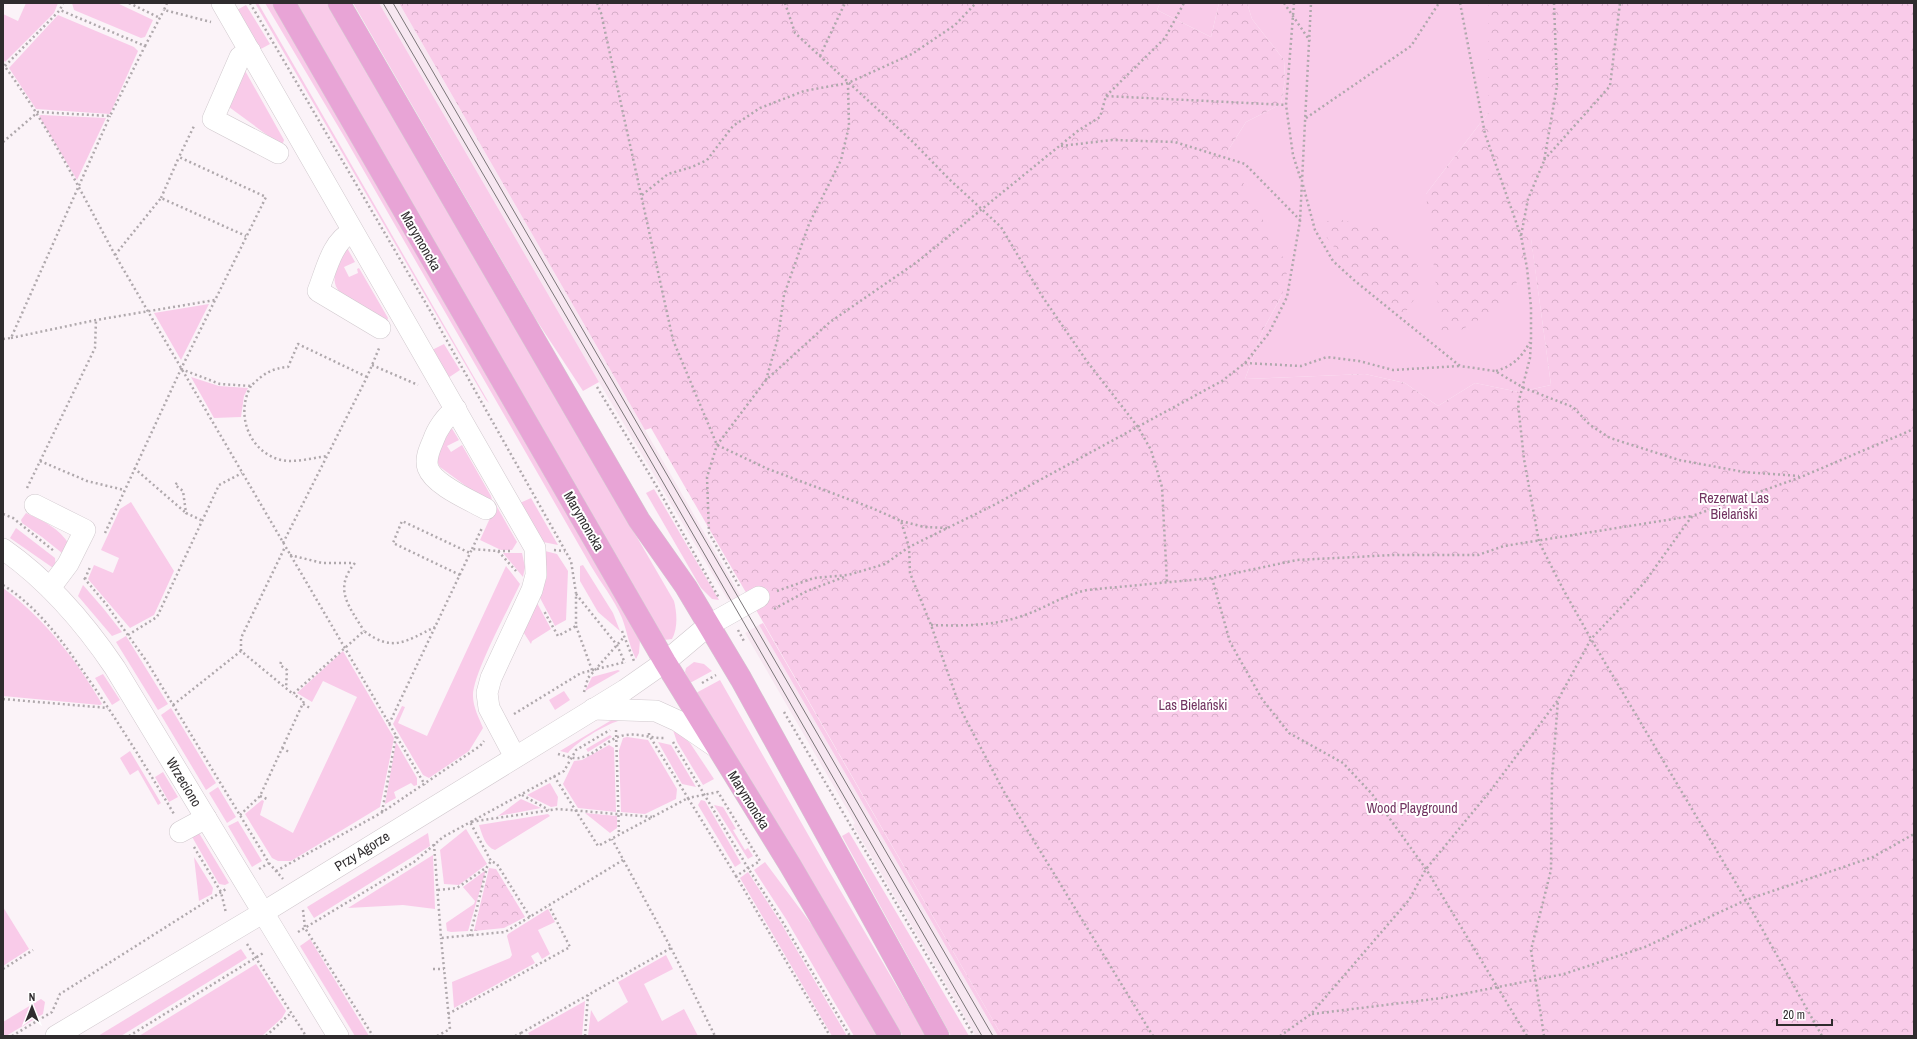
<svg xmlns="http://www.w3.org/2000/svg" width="1917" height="1039" font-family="'Archivo Narrow',sans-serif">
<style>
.built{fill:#f7e7f1}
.grass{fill:#f9cbe9}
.forest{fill:url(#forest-crowns)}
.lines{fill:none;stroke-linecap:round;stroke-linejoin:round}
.minor-casing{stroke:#d1c9ce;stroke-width:22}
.major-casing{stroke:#d1d1d1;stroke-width:23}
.path{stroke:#afa8ac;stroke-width:2.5;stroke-dasharray:2 3;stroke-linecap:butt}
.minor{stroke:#fff;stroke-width:21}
.major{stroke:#e8a4d6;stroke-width:22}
.tram{stroke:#7a7578;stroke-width:1}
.labels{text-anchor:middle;stroke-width:4;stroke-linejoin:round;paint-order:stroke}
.street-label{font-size:14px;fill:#2f2c2e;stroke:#fff}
.park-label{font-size:14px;fill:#723461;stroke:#fff}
</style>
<defs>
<pattern id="forest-crowns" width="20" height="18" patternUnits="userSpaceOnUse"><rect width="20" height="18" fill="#f9cbe9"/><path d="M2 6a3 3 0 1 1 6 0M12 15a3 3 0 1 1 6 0" fill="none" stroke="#d6aec8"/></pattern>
</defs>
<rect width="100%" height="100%" fill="#fbf3f8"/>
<!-- built -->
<g class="built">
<polygon points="379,3 399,3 743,600 728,600 599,382"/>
<polygon points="759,625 998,1036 976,1036 853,825 855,823 745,633"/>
</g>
<!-- grass -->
<g class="grass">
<polygon points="26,3 58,3 54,13 5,62 3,59 3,14 18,21"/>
<polygon points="72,3 117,3 153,20 145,37 141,38 74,10"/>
<polygon points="255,3 258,3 489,403 486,400"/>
<path d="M265,3H272L640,640L639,653L636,659C629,646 627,631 622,618C614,599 601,583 591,566L345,138Z"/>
<path d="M296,3H327L674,601C677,613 678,628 672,639L664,640Z"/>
<polygon points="353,3 379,3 599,382 583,391 535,318"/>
<polygon points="1160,3 1219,3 1211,37 1157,10"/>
<polygon points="1247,3 1488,3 1488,113 1426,194 1531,238 1551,385 1519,392 1475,383 1438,406 1405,383 1365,374 1245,379 1263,330 1282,295 1227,152 1246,122 1281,104 1285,80 1284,60 1252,19"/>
<polygon points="246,5 270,44 259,50 235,11"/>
<polygon points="58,15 134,47 138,51 110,114 36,109 9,68"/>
<polygon points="243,67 284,140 282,146 229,107"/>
<polygon points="41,115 106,118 77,180 39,116"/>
<path d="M346,246L355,262L344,267L349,277L358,273L357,269L359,268L388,318L386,324L339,291C328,279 340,259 346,246Z"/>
<polygon points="209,304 181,360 154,313"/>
<polygon points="444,344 460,370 448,378 432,350"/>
<polygon points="191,377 219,386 248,388 244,396 241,417 214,418"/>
<polygon points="451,427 459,440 447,446 451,452 462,445 491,496 492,500 489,503 440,467 436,459"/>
<polygon points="654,489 719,600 712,599 701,588 646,493"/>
<polygon points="531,498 558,545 543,542 520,503"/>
<polygon points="131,502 174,571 154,615 130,628 88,579 94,565 113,573 119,558 101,550 120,509"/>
<polygon points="496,505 517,542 512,550 501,550 480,540"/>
<path d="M26,513C46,522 61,529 72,549L67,557L42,537L22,523L21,520Z"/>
<polygon points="16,528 55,558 56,570 10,538"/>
<polygon points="545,551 557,554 568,571 566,620 555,626 539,596 547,577"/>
<polygon points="503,553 522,553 525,567 523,577"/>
<polygon points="583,565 613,613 620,631 598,612 580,581 580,566"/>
<path d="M506,566L520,584C510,606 472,675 473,696C473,707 479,718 483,728L469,751L429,778L423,775L393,724L402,706L405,707L398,723L427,736Z"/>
<polygon points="83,585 103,608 122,632 112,636 78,596"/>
<path d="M3,588C44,618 77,661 102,704L100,705L3,696Z"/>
<polygon points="536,601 551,629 532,641 531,644 522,630"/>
<polygon points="763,623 1002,1036 998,1036 759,625"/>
<polygon points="126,636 168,704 158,710 116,642"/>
<polygon points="343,651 394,738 380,807 291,861 278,861 272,858 245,814 262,800 264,801 260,815 293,833 357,697 323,681 312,702 297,693"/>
<polygon points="694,662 704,664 712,671 690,683 685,672 686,668"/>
<polygon points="618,670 620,671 585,691 592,677"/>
<polygon points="103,674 120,700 112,705 95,678"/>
<polygon points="720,680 826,866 926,1036 903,1036 808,875 696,693"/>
<polygon points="564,691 570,700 555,710 549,700"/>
<polygon points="171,708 216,783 206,790 161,715"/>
<path d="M615,718L641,720L640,721C633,721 625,719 618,721C605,725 576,742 568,753L560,751Z"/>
<polygon points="672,727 690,743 714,779 703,785 677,742"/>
<polygon points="610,735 612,737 588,752 586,749"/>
<polygon points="627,737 648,740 677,789 676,799 645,814 621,812 619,750 623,738"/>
<polygon points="396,742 417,778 417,785 414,786 411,783 394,792 396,798 385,804"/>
<polygon points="658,742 671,745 696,787 682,784"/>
<polygon points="609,745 614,748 616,812 578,808 563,784 574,761 582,760"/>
<polygon points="130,751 161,803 158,805 138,770 130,775 120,758"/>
<polygon points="163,772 178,797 169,802 155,777"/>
<polygon points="550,783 558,797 557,806 551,807 527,795"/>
<polygon points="218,787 236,817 227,823 209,793"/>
<polygon points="521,799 541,808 498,816"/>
<polygon points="701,800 705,801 741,863 735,867 698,805"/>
<polygon points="714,805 723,807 736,829 733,830 745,850 748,848 753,856 748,859"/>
<polygon points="585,813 617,816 617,828 610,833"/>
<path d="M548,814L550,816L495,850C485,847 482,834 479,825Z"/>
<polygon points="238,821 262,861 252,867 228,826"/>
<polygon points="466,829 487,864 459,885 444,884 440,850"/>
<polygon points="849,832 969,1036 951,1036 842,836"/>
<polygon points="199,833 229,883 225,885 219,884 191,835"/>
<polygon points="428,833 430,846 314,918 307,907"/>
<polygon points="433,855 435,909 403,905 348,908"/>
<polygon points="194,857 213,888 212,894 199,901"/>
<polygon points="765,862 815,929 879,1036 854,1036 786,919 754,870"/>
<polygon points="486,870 468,931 451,932 447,931 446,923 474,904 475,901 463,887"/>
<polygon points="748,872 781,923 847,1036 832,1036 740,878"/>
<polygon points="3,907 29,949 3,966"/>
<polygon points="548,909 555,922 538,930 550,954 542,959 538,952 531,956 535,963 454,1008 452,982 510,958 512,955 507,936 508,934"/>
<polygon points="310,939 369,1036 355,1036 300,946"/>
<polygon points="241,949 247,958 121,1036 98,1036"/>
<polygon points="666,955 673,969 644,984 662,1021 684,1009 698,1036 588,1036 591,1010 598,1022 628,1002 618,982"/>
<polygon points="256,964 286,1011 282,1018 262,1036 139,1036"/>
<polygon points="41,999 45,1002 43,1014 6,1036 3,1036 3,1022"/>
<polygon points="585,1001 582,1036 530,1036 528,1033"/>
</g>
<!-- forest -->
<g class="forest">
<polygon points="399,3 1160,3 1157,10 1211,37 1219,3 1247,3 1252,19 1284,60 1285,80 1281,104 1246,122 1227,152 1288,267 1282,295 1263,330 1245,379 1365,374 1405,383 1438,406 1475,383 1519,392 1551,385 1531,239 1510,302 1442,341 1426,194 1488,113 1488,3 1914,3 1914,1036 1002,1036 651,428 645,430"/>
<polygon points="1332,218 1387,230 1418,266 1421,289 1403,316 1355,275 1319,227"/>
<polygon points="489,868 496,869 525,917 504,928 474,931"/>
</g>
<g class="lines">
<defs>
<g id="minor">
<polyline points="222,3 535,548 536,575 532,590 491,678 487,693 489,708 515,757"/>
<polyline points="250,51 240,57 213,119 278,153"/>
<path d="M352,232C332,241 326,271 318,291L380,328"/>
<path d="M456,409C446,416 437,429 433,441C429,450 425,459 428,468C434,485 470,500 486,509"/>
<polyline points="35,505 85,530 68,564 50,588"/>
<path d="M3,549C49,581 84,622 115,668L338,1036"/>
<polyline points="593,709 656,711 678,721 716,747"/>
<polyline points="180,832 206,818"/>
<polyline points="56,1036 264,912 625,690 665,662 709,625 759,597"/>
</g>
<g id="major">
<polyline points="284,3 665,662 790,865 890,1036"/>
<polyline points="339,3 639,520 686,587 741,679 938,1036"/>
</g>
</defs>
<!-- minor casing -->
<use href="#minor" class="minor-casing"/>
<!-- major casing -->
<use href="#major" class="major-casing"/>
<!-- path -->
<g class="path">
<polyline points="129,3 160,18"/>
<polyline points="167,3 164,10 211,22"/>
<polyline points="250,3 428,307 571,561 576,593 576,626 558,636 544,611"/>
<polyline points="597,3 601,13 673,340 717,445 768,469 872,508 901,521 909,547 910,573 931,625 961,710 1003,790 1153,1036"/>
<polyline points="785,3 795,33 913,142 949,179 1001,227 1042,296 1086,360 1138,427 1151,450 1162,487 1167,582"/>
<polyline points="1284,3 1310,41"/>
<polyline points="1294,3 1286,105 1293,155 1301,180"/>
<polyline points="1460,3 1485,134 1521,236"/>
<polyline points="1554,3 1557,86 1544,161 1528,199 1521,236 1527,268 1531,307 1531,341 1530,358 1518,404 1524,459 1539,542 1563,589 1591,639 1746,900 1822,1036"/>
<polyline points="145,46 164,10"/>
<polyline points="820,56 845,3"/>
<path d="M3,64C47,123 80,190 115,255L425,785"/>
<polyline points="5,66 60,10 63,3"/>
<polyline points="1106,96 1165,38 1184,3"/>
<polyline points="1306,118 1411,46 1439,3"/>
<polyline points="3,142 38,112 110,116 145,46 60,10"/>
<polyline points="1061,146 1112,140 1175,142 1245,164 1300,220"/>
<polyline points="1544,160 1610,86 1620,3"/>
<polyline points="1303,185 1315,230 1333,261 1355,281 1460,366 1495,371 1524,388 1573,407 1590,425 1610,438 1679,460 1744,472 1799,476"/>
<polyline points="642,195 668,174 692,167 707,160 733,126 760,108 804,91 848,83 912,54 955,25 976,3"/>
<polyline points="161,198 179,157"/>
<polyline points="115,255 161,198 246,236"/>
<polyline points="11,338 96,320 215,300"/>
<polyline points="3,339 11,338 110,116"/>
<polyline points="1245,363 1301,366 1327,357 1359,361 1393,370 1460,366"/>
<polyline points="372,365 418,385"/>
<path d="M181,369L220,384L251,386C263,374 272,368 288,367L298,344L367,377"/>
<path d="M1496,371C1513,366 1521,358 1530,342"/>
<polyline points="766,380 778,338 784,295 809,224 841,160 849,126 848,84"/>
<path d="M251,386C235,414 249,452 281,460C296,463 312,458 327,456"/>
<polyline points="597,387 657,487 719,598"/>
<polyline points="40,461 87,481 124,490"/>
<polyline points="134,468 186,513"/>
<polyline points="177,483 175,485 183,491 186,513 201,520"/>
<polyline points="27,488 95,348 96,320"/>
<polyline points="3,514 13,518 54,551"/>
<polyline points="901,521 924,527 947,528"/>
<polyline points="105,533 181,369 266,197 179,157 195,124"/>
<polyline points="283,543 367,377 380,346"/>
<polyline points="472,549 482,528"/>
<polyline points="554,550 565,551"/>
<polyline points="498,551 513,551"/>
<polyline points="290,555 322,563 354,563"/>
<path d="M355,563C333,589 349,606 364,631"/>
<polyline points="460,575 393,543 402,521 470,553"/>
<polyline points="84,578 106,604 147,662 269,863 283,879"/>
<polyline points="1212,578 1230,642 1262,699 1289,733 1343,763 1372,794 1426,869 1527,1036"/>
<polyline points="85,579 90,567"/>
<path d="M3,585C38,607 64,643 87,677C118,721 146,767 174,814"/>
<polyline points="739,586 709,533 707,477 717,445 766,380 830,322 917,262 1079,130 1100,117 1106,96 1286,105"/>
<polyline points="777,591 814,578 848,575 885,564 909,547 992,506 1222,381 1245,363 1269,333 1287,297 1300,221 1311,3"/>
<polyline points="576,594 617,645 625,663"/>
<polyline points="774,609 807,591 844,577"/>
<path d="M931,625C962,626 993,626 1022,616C1046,608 1061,596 1087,590L1212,578L1297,560L1394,555H1478L1504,546L1692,516"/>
<polyline points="576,626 592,670"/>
<polyline points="738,630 745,643"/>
<polyline points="622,631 634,661"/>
<polyline points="128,635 157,617 219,485 242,473"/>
<polyline points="241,651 241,638 285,547"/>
<polyline points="281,662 280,665 287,670 286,688"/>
<polyline points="702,683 716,675"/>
<polyline points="584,692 588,678 624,637"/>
<polyline points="3,699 108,708"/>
<polyline points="303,704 310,708"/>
<path d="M173,705L241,651L293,694L364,631C393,653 406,641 435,627"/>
<polyline points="784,712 974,1036"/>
<polyline points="514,714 581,673 625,662"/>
<polyline points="389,724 472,549 498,551 516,571"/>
<polyline points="616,730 619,835"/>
<polyline points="673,742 748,868 782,921 850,1036"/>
<polyline points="282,748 289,752"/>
<path d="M558,754C565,756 573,759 579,758C597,755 608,737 626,735C640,733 653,739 666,738"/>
<polyline points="554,776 598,846 688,798 736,876 760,861 718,792 688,798 649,735 649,731"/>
<polyline points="522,795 549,810"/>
<polyline points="260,796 267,799"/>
<polyline points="382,812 396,736"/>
<polyline points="240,815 260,796 304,701 293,694"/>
<polyline points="434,844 441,938 505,932 623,860"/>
<polyline points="194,847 221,892 226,913"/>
<polyline points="259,869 269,863"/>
<polyline points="276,871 381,813 480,746 484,741"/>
<polyline points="736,876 830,1036"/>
<polyline points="438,890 457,888 487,867"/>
<polyline points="303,910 305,928 373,1036"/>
<polyline points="530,917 497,864 491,861 470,822 558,809 652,817"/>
<polyline points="298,932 414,862 443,837 564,771 576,750 610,730"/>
<polyline points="470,936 487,867 491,861"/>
<polyline points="247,944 306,1036"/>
<polyline points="671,948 715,1036"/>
<polyline points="3,969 33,950"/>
<polyline points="433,969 444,969"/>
<polyline points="448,1014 570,947 549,906"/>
<polyline points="1312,1014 1442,998 1564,974 1645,947 1746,900 1873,857 1914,834"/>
<polyline points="521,1033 671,948 612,839"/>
<polyline points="12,1036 52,1012 60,994 226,889"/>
<polyline points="129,1036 265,952"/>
<polyline points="266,1036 291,1013"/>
<polyline points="437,1036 450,1029 441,938"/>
<polyline points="515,1036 521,1033 522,1036"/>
<polyline points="585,1036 588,995"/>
<polyline points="1280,1036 1311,1014 1409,900 1426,869 1491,790 1558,700 1591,639 1644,583 1692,516 1801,477 1914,429"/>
<polyline points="1544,1036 1531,950 1551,870 1552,778 1558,700"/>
</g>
<!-- minor -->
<use href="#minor" class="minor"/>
<!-- major -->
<use href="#major" class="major"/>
<!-- tram -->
<g class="tram">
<polyline points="383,3 645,451 982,1036"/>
<polyline points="393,3 993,1036"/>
</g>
</g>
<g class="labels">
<!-- street labels -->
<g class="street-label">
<text transform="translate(421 241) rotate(60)" y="5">Marymoncka</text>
<text transform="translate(584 521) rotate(60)" y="5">Marymoncka</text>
<text transform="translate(184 782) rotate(59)" y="5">Wrzeciono</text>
<text transform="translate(749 800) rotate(58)" y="5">Marymoncka</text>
<text transform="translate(362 851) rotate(-32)" y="5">Przy Agorze</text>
</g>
<!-- park labels -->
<g class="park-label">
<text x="1734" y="503">Rezerwat Las<tspan x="1734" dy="16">Bielański</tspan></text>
<text x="1193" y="710">Las Bielański</text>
<text x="1412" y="813">Wood Playground</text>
</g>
</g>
<!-- border -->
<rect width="1917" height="1039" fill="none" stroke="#2f2c2e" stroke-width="8"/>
<!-- north arrow -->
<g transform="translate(32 1007)" stroke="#ffffff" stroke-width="3" paint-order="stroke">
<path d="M0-3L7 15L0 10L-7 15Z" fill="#2f2c2e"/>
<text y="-6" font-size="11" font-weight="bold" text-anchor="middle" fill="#2f2c2e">N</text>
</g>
<!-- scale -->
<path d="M1777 1019v6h55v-6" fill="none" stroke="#2f2c2e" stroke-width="2"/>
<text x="1783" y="1019" font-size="12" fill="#2f2c2e" stroke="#ffffff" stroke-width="3" paint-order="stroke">20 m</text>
</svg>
